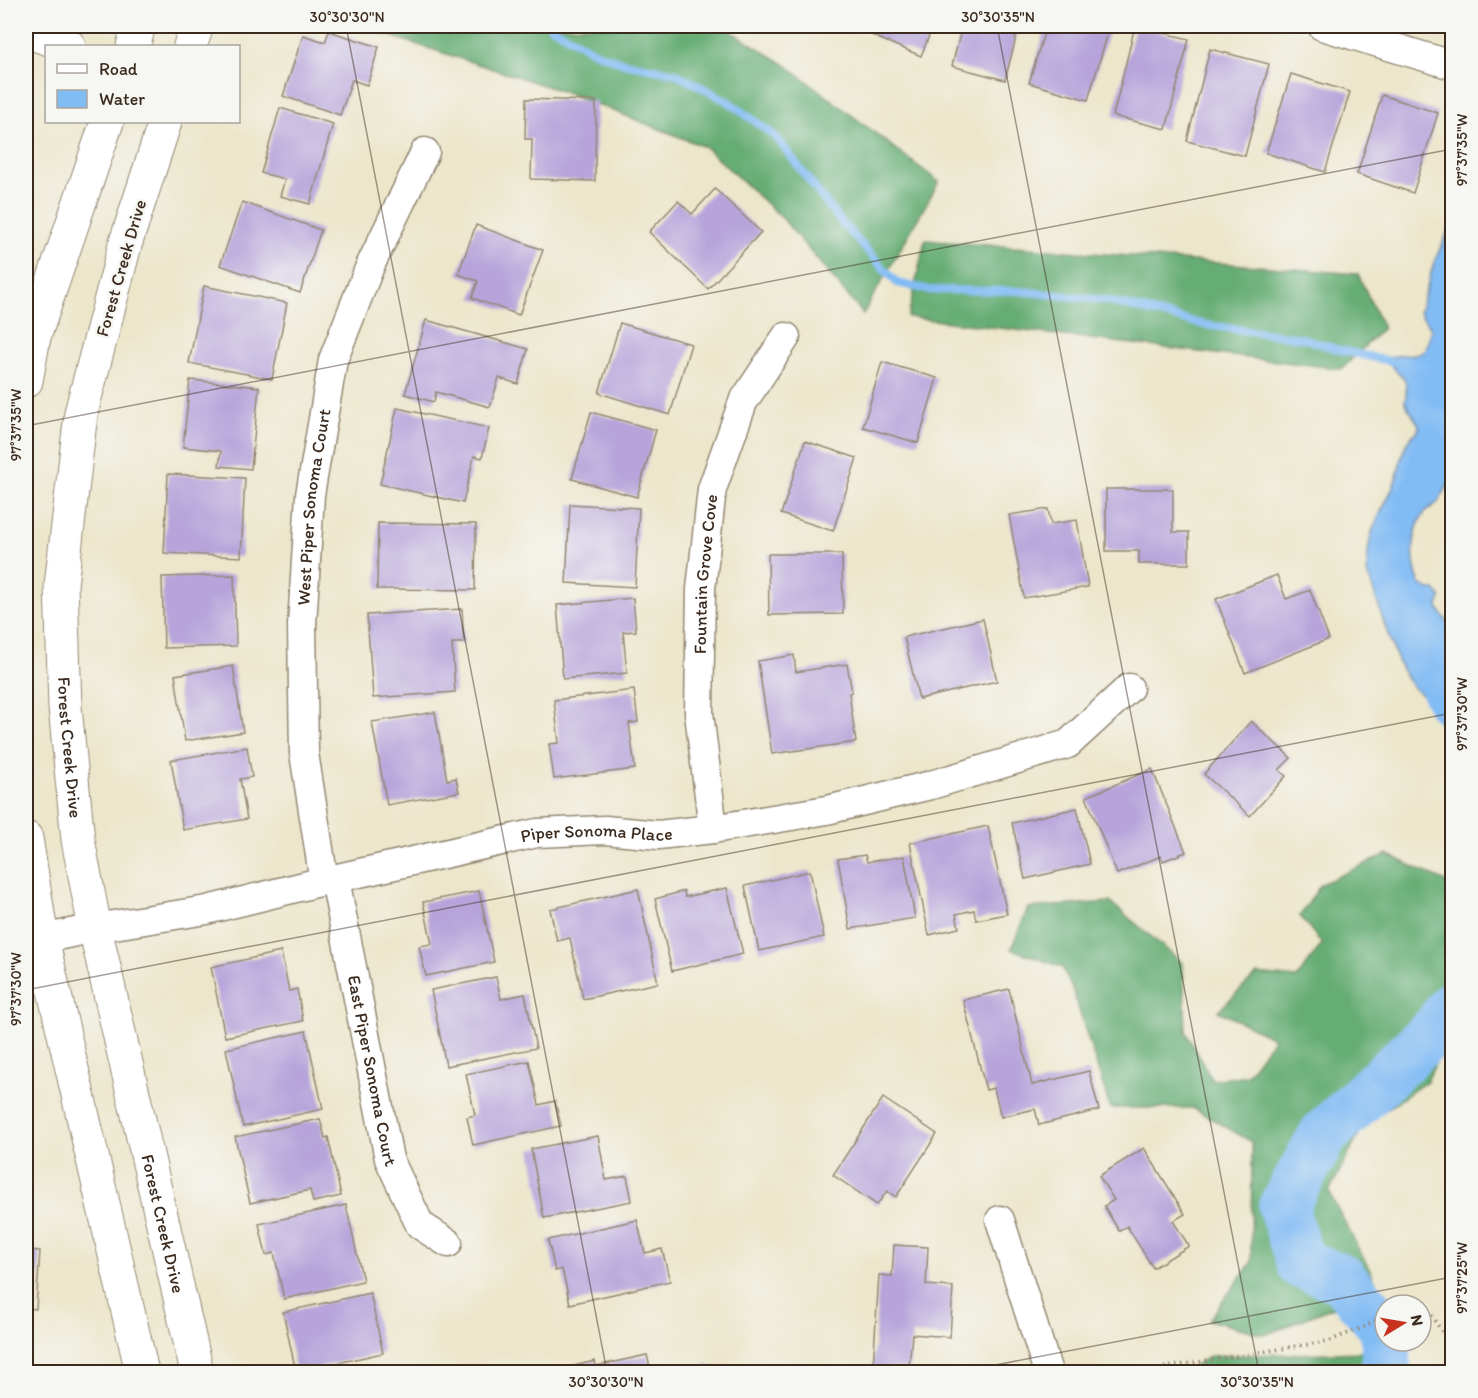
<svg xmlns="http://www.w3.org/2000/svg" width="1478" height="1398" font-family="Itim,sans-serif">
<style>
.forest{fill:#66ad74;stroke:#506c49;stroke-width:1.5}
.water{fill:#82bcf4;stroke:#5e7389;stroke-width:1.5}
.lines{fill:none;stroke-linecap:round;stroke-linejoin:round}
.stream{stroke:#82bcf4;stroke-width:8}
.river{stroke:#82bcf4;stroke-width:50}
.building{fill:#b6a4da}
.street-casing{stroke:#948874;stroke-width:31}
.secondary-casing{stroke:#948874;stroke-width:35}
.path{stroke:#948874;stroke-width:4;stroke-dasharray:1.5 4.5;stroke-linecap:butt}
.street{stroke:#fff;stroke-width:28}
.secondary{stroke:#fff;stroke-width:33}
.ticks{fill:none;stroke:#3b2a1e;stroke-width:1.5;stroke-opacity:0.45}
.labels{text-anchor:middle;stroke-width:5;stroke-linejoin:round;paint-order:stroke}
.street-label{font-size:18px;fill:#3b2a1e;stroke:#f6f6f2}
.neatline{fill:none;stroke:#3b2a1e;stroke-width:2}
.ticks-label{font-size:15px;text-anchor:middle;fill:#3b2a1e}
</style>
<rect width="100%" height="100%" fill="#f6f6f2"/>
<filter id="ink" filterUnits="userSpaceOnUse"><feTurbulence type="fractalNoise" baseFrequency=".0167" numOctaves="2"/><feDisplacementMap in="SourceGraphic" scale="12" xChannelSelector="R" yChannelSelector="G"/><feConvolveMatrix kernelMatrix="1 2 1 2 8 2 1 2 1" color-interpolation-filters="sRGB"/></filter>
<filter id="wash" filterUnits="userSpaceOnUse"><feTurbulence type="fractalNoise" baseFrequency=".008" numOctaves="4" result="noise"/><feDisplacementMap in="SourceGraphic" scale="24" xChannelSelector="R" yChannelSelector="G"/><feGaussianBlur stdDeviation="1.35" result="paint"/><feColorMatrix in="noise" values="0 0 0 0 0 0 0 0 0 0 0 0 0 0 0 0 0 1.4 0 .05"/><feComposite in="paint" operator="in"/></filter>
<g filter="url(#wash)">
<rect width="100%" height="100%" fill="#ece6cb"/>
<!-- forest -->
<g class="forest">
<polygon points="359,26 722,26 786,65 939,182 863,314 783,219 705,147 568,93"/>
<polygon points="925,240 1358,274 1383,328 1342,369 908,317"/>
<polygon points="1387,854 1452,885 1452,1030 1427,1081 1364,1125 1329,1192 1379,1288 1265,1335 1209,1320 1251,1263 1252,1142 1193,1108 1110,1108 1073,991 1062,967 1011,949 1028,908 1110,902 1183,963 1186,1032 1212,1080 1247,1075 1274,1038 1218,1011 1257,974 1297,978 1322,944 1300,916 1321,884"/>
<polygon points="1367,1352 1357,1372 1183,1372 1210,1356"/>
</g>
<!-- water -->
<path class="water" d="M1452,223V479C1447,486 1443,496 1437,503C1434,506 1429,508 1426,511C1410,530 1411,563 1420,584L1429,590H1435L1441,597L1438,607C1441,615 1448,620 1450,628C1456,647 1453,671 1452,691L1441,700C1433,700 1425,698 1419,693C1395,674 1380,603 1367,573C1367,559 1368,545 1372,532C1379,513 1391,495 1397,476C1402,459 1402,442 1418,431L1419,425L1405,403C1410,372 1401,380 1386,359C1413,347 1426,368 1431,328L1419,312L1435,260Z"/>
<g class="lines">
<!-- stream -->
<polyline class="stream" points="550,26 594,52 624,63 675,73 729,102 776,137 840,221 897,283 929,290 1019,291 1103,300 1205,325 1302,338 1340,350 1394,362"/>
<!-- river -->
<g class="river">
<polyline points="1419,634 1452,701"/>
<polyline points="1385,1329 1342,1279 1301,1264 1283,1207 1324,1134 1437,1028 1452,1006"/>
<polyline points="1386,1372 1386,1341"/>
</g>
</g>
<g id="blocks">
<!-- building -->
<g class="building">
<polygon points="877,26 933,26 921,56 873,36"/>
<polygon points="962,26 1019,26 1005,80 952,66"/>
<polygon points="1046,26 1110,26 1088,100 1029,83"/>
<polygon points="1135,26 1189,39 1166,129 1113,116"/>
<polygon points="329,31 379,47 367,85 352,80 340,115 283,96 303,35 325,42"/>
<polygon points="1210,49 1269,64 1245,156 1187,141"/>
<polygon points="1291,74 1350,92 1325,172 1266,153"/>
<polygon points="1382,95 1438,113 1413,193 1357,174"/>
<polygon points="526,99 596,101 595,181 531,179 532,139 525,139"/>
<polygon points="280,108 333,124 310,204 280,196 285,179 261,173"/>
<polygon points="715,189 761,232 708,289 649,232 678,201 692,214"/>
<polygon points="242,202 321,230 300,293 220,265"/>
<polygon points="476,225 543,250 519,315 472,298 478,281 458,274"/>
<polygon points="204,286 287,303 272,379 189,363"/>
<polygon points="426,320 528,349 518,384 499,378 490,407 436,392 434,402 405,394"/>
<polygon points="620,323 691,344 670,415 599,393"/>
<polygon points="882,362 937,378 918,443 863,427"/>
<polygon points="190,380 259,387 251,469 219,466 221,451 183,447"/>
<polygon points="397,408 489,428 482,458 474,456 463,503 380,484"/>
<polygon points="591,412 656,430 637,497 572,479"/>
<polygon points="805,441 857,458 833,531 781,514"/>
<polygon points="168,474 245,478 241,557 164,553"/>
<polygon points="1106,489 1173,489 1173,532 1189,532 1189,564 1139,564 1139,551 1106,551"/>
<polygon points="570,504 639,508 635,587 566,583"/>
<polygon points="1048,509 1051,524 1077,520 1088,587 1024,598 1009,515"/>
<polygon points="378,523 476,524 475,590 377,589"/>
<polygon points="768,554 842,554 843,614 769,615"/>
<polygon points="234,575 236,646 164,648 162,577"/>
<polygon points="1277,575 1286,599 1310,590 1329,639 1245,673 1216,599"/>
<polygon points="633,598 636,631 623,632 627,673 563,679 557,605"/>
<polygon points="462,609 464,643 452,643 455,692 373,698 367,615"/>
<polygon points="983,619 997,681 919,699 904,637"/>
<polygon points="794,655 796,672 847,664 852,692 849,693 856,742 772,754 758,661"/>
<polygon points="233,666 243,732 185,741 175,675"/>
<polygon points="634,690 638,722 629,723 635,769 554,779 549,744 559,743 554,700"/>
<polygon points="435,712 447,780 456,778 459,792 387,805 372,722"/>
<polygon points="1251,721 1291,758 1279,770 1286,776 1250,816 1204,774"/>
<polygon points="247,747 252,777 240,779 247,819 183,830 171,760"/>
<polygon points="1152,769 1186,852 1163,861 1161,856 1117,874 1086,797"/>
<polygon points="1077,808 1090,864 1025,879 1012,823"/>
<polygon points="988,826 1007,914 976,920 974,910 956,914 959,928 929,935 910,843"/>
<polygon points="865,855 867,862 904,856 915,918 850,929 838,859"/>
<polygon points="810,871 824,937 759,951 745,886"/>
<polygon points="727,888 743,954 672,971 655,899 684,891 685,897"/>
<polygon points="638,889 658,983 583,999 570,938 557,941 550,909"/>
<polygon points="479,891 494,962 426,976 419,946 432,944 423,902"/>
<polygon points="281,952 289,991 297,989 303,1021 225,1037 211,967"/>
<polygon points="496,977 501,999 525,994 536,1048 446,1066 431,990"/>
<polygon points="1009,989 1032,1085 1089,1071 1099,1110 1039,1125 1035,1109 1001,1117 994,1088 986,1090 963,1000"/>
<polygon points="306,1031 323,1109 243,1127 226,1049"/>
<polygon points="529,1061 539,1105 555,1101 561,1126 473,1145 467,1117 475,1115 466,1074"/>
<polygon points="883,1098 937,1134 896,1197 887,1191 877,1205 833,1175"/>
<polygon points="320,1119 325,1138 328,1137 341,1196 313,1202 310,1190 250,1203 235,1137"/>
<polygon points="598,1136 606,1180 627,1176 632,1201 544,1218 531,1149"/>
<polygon points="1144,1148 1185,1214 1173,1221 1189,1246 1153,1268 1127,1226 1119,1231 1104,1206 1114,1200 1099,1176"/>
<polygon points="346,1205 363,1281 284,1299 274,1253 266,1255 259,1224"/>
<polygon points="637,1220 645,1253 662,1249 670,1281 570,1304 562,1269 555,1271 548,1240"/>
<polygon points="894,1245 928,1247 926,1285 953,1287 950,1337 912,1334 909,1369 873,1367 879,1275 892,1276"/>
<polygon points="26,1250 40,1251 36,1309 26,1308"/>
<polygon points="370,1293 383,1353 296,1372 283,1312"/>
<polygon points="647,1355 651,1372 548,1372 595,1361 596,1366"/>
<polygon points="710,1364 712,1372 674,1372"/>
</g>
</g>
</g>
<g filter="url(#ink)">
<use href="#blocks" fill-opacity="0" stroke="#948874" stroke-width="1.5"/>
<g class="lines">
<defs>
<g id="street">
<polyline points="1322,26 1452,65"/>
<path id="s1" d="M713,829L699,713L701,589L712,489L743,402L786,337"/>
<path id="s2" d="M335,879L389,1159L420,1225L448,1243"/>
<path id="s3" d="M324,881L304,753L302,625L310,495L333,360L370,266L425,152"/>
<path id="s4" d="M42,939L95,928L207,910L324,881L537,833L605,830L658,835L713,829L827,810L931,785L1068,744L1129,688"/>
<polyline points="1000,1220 1048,1372"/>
</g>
<g id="secondary">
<polyline points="26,31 69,46"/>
<polyline points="133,46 139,26"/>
<polyline points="190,46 197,26"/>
<path id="s5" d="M165,122L125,245L81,413L61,585L65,707L78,840L95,928L197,1372"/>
<polyline points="26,381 34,337 107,122"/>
<polyline points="26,838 42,939 142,1372"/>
</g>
</defs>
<!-- street casing -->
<use href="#street" class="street-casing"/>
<!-- secondary casing -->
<use href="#secondary" class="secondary-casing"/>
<!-- path -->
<g class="path">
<polyline points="1421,1311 1429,1312 1449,1342 1452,1344"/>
<polyline points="1153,1372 1162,1368 1329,1341 1364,1327 1385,1315"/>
</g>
<!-- street -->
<use href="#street" class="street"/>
<!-- secondary -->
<use href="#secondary" class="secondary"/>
</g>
</g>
<!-- ticks -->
<path class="ticks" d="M346,26L607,1372M997,26L1259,1372M26,426L1452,149M26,990L1452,713M959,1372L1452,1277"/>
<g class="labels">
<!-- street labels -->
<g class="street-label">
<text transform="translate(121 268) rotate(-74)" y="6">Forest Creek Drive</text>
<text dy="6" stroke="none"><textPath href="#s3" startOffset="376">West Piper Sonoma Court</textPath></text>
<text dy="6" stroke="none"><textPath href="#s1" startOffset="256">Fountain Grove Cove</textPath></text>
<text dy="6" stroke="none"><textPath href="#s5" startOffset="639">Forest Creek Drive</textPath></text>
<text dy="6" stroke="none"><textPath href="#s4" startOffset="566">Piper Sonoma Place</textPath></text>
<text dy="6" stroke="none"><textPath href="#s2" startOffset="195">East Piper Sonoma Court</textPath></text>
<text dy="6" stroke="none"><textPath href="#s5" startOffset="1125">Forest Creek Drive</textPath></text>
</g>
</g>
<!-- margin -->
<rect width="1478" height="1398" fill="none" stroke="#f6f6f2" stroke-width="66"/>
<!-- legend -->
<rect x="45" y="45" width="195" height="78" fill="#f6f6f2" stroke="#aba49d" stroke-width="1.5"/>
<rect x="57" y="64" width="30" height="9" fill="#ffffff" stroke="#aba49d" stroke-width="1.5"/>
<text x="99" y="75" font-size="18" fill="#3b2a1e">Road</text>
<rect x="57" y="90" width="30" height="18" fill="#82bcf4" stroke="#aba49d" stroke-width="1.5"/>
<text x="99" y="105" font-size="18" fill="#3b2a1e">Water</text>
<!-- north arrow -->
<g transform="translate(1403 1323) rotate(79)"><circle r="28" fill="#f6f6f2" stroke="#aba49d" stroke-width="1.5"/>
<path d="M0-4.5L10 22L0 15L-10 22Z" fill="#c8321e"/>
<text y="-9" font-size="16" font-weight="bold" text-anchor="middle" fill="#3b2a1e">N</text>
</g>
<rect x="33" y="33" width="1412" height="1332" class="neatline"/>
<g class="ticks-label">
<text x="347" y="22">30°30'30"N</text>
<text x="998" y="22">30°30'35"N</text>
<text transform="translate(1462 150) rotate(-90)" y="5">97°37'35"W</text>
<text transform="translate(16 425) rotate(-90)" y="5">97°37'35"W</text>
<text transform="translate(1462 714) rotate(-90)" y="5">97°37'30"W</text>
<text transform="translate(16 989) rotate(-90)" y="5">97°37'30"W</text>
<text transform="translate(1462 1278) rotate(-90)" y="5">97°37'25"W</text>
<text x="606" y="1387">30°30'30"N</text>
<text x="1257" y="1387">30°30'35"N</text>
</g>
</svg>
